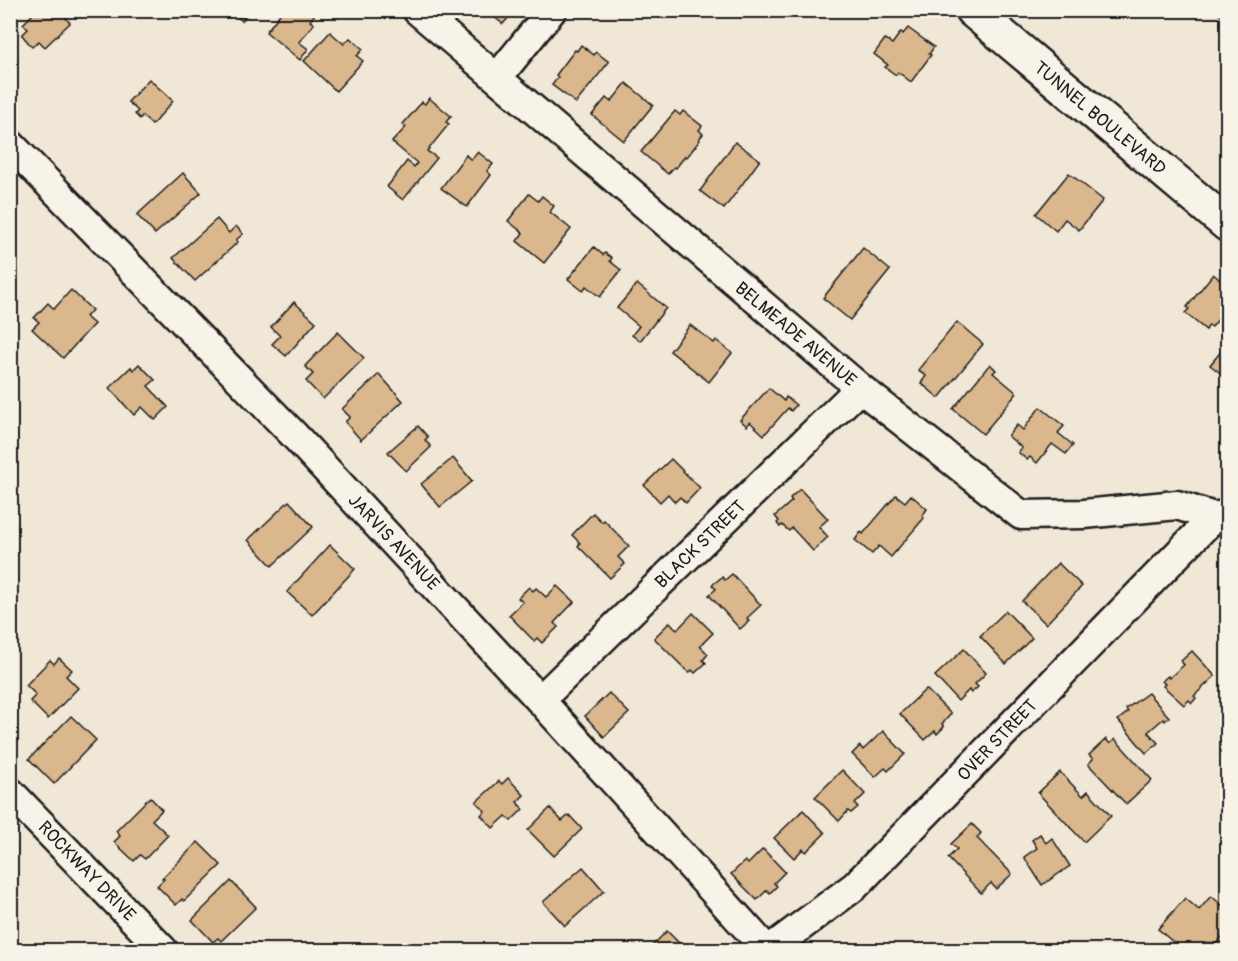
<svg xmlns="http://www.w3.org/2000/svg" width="1238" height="961" font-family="Pangolin,sans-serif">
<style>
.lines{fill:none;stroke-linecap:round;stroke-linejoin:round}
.stream{stroke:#627e98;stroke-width:8}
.building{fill:#dab78c;stroke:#1c1c1c;stroke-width:1.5}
.street-casing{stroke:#1c1c1c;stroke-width:33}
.secondary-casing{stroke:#1c1c1c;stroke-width:38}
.street{stroke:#f7f3e8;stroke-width:28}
.secondary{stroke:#f7f3e8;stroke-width:33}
.labels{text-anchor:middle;stroke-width:5;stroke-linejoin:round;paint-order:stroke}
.street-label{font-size:18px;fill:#1c1c1c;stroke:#f7f3e8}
</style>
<rect width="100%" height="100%" fill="#f1e7d6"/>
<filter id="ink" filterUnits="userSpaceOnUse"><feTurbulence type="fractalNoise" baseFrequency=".0167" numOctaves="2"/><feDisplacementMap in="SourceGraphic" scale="12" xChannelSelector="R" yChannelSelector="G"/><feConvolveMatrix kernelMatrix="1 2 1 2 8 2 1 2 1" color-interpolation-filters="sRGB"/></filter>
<g filter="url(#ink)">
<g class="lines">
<!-- stream -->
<polyline class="stream" points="1219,10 1228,17"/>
</g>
<!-- building -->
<g class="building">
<polygon points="37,10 60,10 70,23 45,47 39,41 32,47 22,35 28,29 23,24"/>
<polygon points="229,10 250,10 242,21"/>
<polygon points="283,10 310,10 315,14 310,21 314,24 299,42 308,49 300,60 266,32"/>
<polygon points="477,10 515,10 503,24 490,14 486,18"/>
<polygon points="804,10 819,10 813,18"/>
<polygon points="908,28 934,47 929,54 931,55 911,82 898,72 896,75 885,67 888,65 874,54 885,39 892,44 901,32 903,34"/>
<polygon points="330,32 344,44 350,38 363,49 357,56 363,61 336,91 304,61"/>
<polygon points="581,45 594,55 596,52 609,62 576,103 552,85 558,77 556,75 575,50 577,51"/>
<polygon points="149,79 173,101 152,125 142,116 140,119 135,114 138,111 128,102"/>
<polygon points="626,83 653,105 624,141 592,115 606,98 611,102"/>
<polygon points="429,98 451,116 446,122 449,124 427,151 437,158 403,200 387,187 407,161 414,167 417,163 392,142 406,127 403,124 422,102 425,104"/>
<polygon points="675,111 680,115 683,111 702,126 699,130 703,134 699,139 700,140 687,157 685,156 676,168 674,167 668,174 641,152"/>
<polygon points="735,142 760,160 724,209 700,191"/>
<polygon points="478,152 493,164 487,171 491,175 467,207 441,188 466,155 471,160"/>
<polygon points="183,173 201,193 155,234 137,215"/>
<polygon points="1069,173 1103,200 1079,230 1065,219 1056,231 1036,214"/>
<polygon points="529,194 538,201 542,196 554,206 550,212 571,229 544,263 517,241 523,233 508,221"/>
<polygon points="217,219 229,233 236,226 243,234 236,240 238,242 195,281 173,258"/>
<polygon points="594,247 603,255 605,253 612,258 610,261 621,270 600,297 586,286 583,291 568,279"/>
<polygon points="863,248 890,270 850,320 823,298"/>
<polygon points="1213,274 1228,286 1228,307 1212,327 1209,325 1206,330 1185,313 1189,309 1187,307"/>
<polygon points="637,284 666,308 640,341 632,335 639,326 617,308"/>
<polygon points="71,290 92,310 86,317 94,324 63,358 32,329 39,322 34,318 48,303 54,309"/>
<polygon points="294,302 316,322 286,356 272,344 280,336 271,327"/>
<polygon points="957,322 983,344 939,398 921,383 926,376 918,370"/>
<polygon points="690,325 714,343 716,340 732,353 709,382 670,351"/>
<polygon points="338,332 364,358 323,399 306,381 313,374 305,366"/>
<polygon points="1228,343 1228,379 1210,365"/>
<polygon points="139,364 155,380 148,386 168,407 155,420 142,407 134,415 109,388 131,367 133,370"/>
<polygon points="990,364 996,370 993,373 1017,393 983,434 953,409"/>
<polygon points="379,374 403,401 361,440 345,422 350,417 342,409"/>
<polygon points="769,388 784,401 786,397 796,405 791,411 788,408 764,435 750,422 747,426 740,420"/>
<polygon points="1040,407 1064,426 1058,433 1073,445 1066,454 1052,444 1037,463 1030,457 1027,460 1018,452 1022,448 1008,436 1017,425 1023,430"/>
<polygon points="418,426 428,437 425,440 431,447 406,471 388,452"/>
<polygon points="453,458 472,481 440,507 421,484"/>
<polygon points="671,459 700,488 686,503 680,497 675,502 668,494 660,502 644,485"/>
<polygon points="800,489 828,519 819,527 828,537 813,551 792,528 789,531 782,525 780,527 777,523 779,521 775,516 792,501 790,498"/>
<polygon points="896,495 905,502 911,495 927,509 922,516 924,518 891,557 879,546 872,554 855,540 861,532 863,534"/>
<polygon points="289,501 313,527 272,566 248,540"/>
<polygon points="593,513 602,522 604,520 629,546 618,557 625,564 610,578 578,546 580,543 572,535"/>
<polygon points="330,545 355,569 312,615 287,592"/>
<polygon points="1058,563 1082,586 1046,624 1022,601"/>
<polygon points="732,574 761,605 747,618 749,621 740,629 709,595 716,589 712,585 722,577 725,580"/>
<polygon points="557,586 574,602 554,623 558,627 542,643 537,638 534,641 509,615 523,602 518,598 529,587 533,591 536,588 546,597"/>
<polygon points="1006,611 1032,638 1006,664 980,636"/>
<polygon points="693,613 713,633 700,646 708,654 703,660 706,663 695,673 692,670 689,673 654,638 670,622 677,630"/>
<polygon points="964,649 986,673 975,684 978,687 971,693 969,690 958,701 935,676"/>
<polygon points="1192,651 1215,676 1194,696 1196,698 1192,703 1189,700 1184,705 1163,686 1165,684 1162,681 1168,676 1169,678 1184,665 1181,661"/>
<polygon points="59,658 72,670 66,676 78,688 48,719 30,701 36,695 26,685 50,660 54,664"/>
<polygon points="926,689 951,714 942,724 944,727 937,734 935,731 925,740 900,714"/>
<polygon points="609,693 629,713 604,737 585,716"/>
<polygon points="1148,693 1169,717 1165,721 1163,719 1148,732 1158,743 1146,753 1118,720 1128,712 1126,709"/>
<polygon points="71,716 96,740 54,784 29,759"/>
<polygon points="883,731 905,754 888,771 885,768 875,777 852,754 860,746 863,750"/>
<polygon points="1106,739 1110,744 1115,739 1152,780 1126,804 1088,764 1093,759 1089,755"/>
<polygon points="842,770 865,794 855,804 858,807 851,813 848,811 839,821 815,797"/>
<polygon points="1060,772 1083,796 1088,791 1111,816 1084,842 1038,793"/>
<polygon points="508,778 524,795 517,802 523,809 511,821 506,816 493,828 481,815 485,811 476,802 499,781 502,784"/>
<polygon points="150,797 162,810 152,820 168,835 145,859 140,855 134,861 114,842 120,836 116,831"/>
<polygon points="550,808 562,821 569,815 582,829 554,856 528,830"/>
<polygon points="803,810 825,833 806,852 803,849 794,858 774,838"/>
<polygon points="972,824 981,833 977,838 1012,874 996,889 991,883 981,893 948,858 957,849 951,844"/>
<polygon points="1040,834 1046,843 1052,838 1070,866 1042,885 1024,857 1037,848 1032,840"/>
<polygon points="198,842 221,865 184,901 182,899 176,905 157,886 164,879 162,878"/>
<polygon points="763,849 785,872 774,883 777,886 770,893 767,890 757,900 731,874 745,861 748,864"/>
<polygon points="583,867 604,891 565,926 543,902"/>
<polygon points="231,881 256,907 221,941 218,938 213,942 192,920"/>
<polygon points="1211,896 1228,910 1228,931 1210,950 1182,950 1158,929 1185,898 1199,910"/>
<polygon points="667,931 686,950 648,950"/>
</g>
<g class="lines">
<defs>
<g id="street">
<polyline points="417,10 860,388 1021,515 1084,514 1177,505 1214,517 1228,514"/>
<polyline points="497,78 552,10"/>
<polyline points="10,144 294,435 540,700 767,950"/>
<polyline points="540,700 860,388"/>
<polyline points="10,792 163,950"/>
<polyline points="769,950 855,886 1214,517"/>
</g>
<polyline id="secondary" points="972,10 1228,225"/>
</defs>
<!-- street casing -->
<use href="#street" class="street-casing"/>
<!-- secondary casing -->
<use href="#secondary" class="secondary-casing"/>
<!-- street -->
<use href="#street" class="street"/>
<!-- secondary -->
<use href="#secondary" class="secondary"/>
</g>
</g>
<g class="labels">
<!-- street labels -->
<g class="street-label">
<text transform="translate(1100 118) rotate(40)" y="6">TUNNEL BOULEVARD</text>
<text transform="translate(796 334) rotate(40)" y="6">BELMEADE AVENUE</text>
<text transform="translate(394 542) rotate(47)" y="6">JARVIS AVENUE</text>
<text transform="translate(700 544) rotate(-44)" y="6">BLACK STREET</text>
<text transform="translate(997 740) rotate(-46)" y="6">OVER STREET</text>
<text transform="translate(87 871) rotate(46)" y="6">ROCKWAY DRIVE</text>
</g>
</g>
<!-- margin -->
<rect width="1238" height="961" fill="none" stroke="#f7f3e8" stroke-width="36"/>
<rect x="18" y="18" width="1202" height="925" fill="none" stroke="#1c1c1c" stroke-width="2" filter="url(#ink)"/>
</svg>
